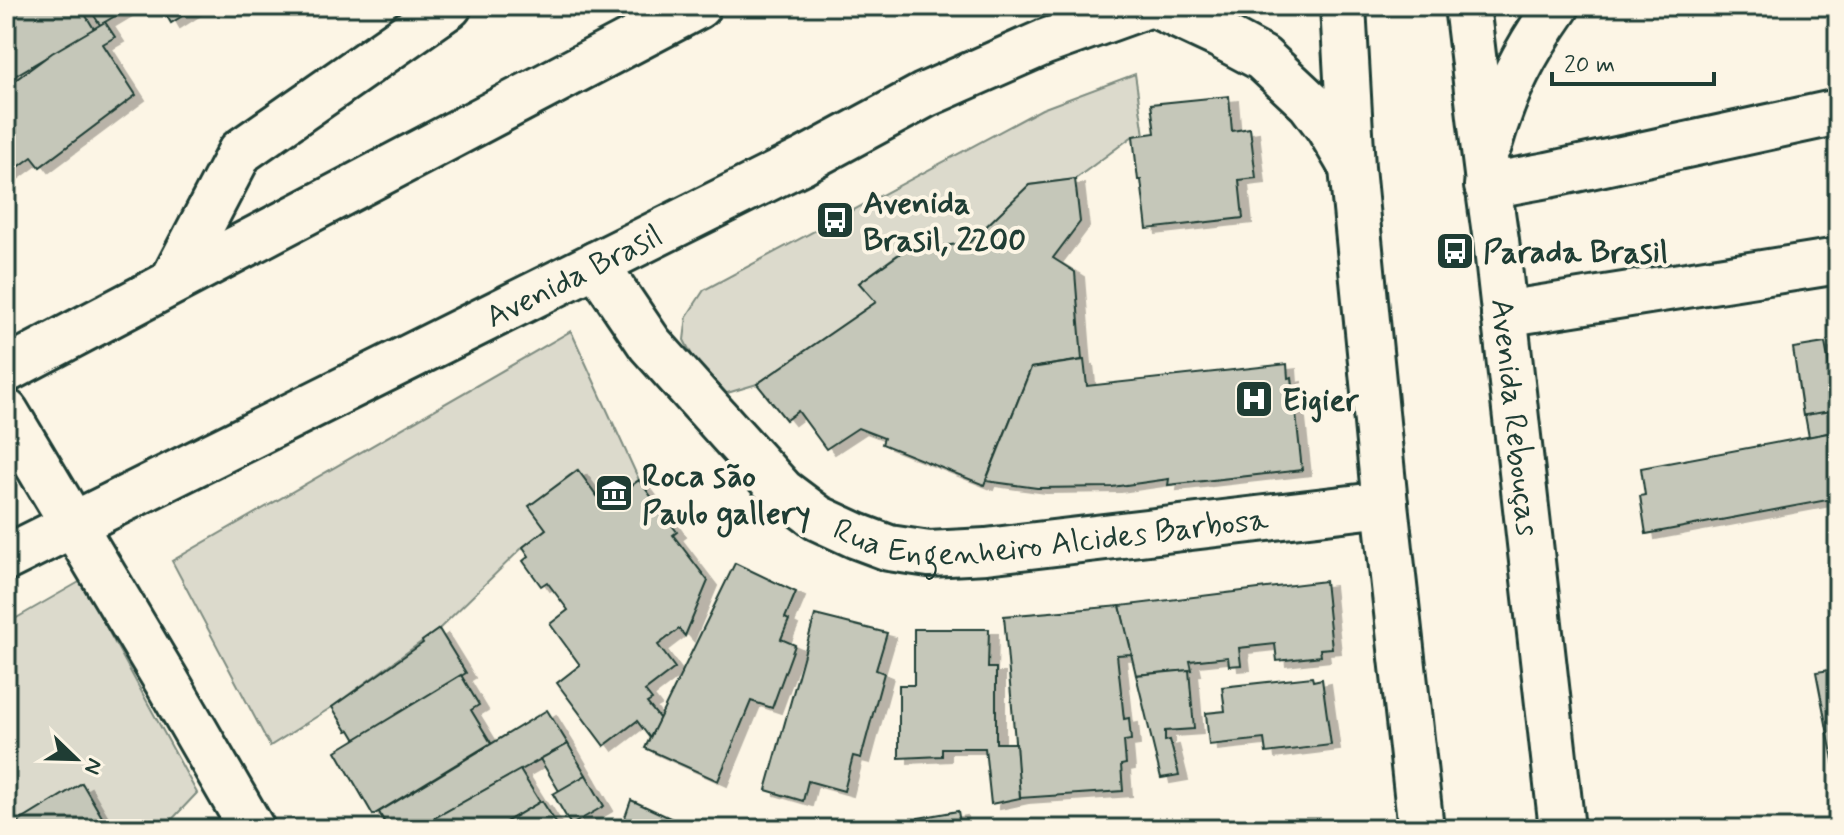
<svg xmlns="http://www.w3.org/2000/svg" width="1844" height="835" font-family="Mynerve,sans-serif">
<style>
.green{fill:#dcdacc;stroke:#7e8c80;stroke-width:2}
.building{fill:#c5c7b9;stroke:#1f3d34;stroke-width:2;filter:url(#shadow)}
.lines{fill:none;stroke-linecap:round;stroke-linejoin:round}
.minor-casing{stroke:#1f3d34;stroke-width:50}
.major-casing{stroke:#1f3d34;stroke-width:50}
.minor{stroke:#fcf5e5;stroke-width:44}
.major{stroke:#fcf5e5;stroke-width:44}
.labels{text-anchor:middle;stroke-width:8;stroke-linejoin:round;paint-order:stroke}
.poi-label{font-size:32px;font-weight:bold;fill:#1f3d34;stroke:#fcf5e5;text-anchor:start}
.street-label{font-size:32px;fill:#1f3d34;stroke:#fcf5e5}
</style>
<defs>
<filter id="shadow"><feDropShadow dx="9" dy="5" stdDeviation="0" flood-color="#0004"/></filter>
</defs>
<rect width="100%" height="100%" fill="#fcf5e5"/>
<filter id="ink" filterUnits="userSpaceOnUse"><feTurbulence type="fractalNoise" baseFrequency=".0125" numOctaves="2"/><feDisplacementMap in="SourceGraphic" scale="16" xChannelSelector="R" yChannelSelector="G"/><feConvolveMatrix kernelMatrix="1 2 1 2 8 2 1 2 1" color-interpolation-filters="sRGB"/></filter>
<g filter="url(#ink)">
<!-- green -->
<g class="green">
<polygon points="1135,74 1144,135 1133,136 1075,179 1029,185 969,243 904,250 859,283 876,302 757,384 714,397 684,340 687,316 704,290 1042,109"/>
<polygon points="571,331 639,480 628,488 620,478 597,496 577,470 530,506 546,529 523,547 439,629 332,707 270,746 172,561"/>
<polygon points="81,581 197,793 163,829 6,829 6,624"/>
</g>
<!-- building -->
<g class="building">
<polygon points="6,6 26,6 6,18"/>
<polygon points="26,6 80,6 94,29 6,81 6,18"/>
<polygon points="88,6 127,6 128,8 100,25"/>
<polygon points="161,6 198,6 171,23"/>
<polygon points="105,22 115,37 103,44 136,95 40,167 32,157 6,176 6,87 52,53"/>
<polygon points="1229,96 1232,131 1250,128 1256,178 1239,180 1243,218 1147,229 1141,180 1138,180 1133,136 1155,133 1151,104"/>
<polygon points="1075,179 1080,222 1053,258 1075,272 1082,360 1031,368 984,485 882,444 884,438 858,428 826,449 798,411 786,420 757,384 876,302 859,283 905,250 969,243 1029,185"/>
<polygon points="1825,343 1838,410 1803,416 1793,348"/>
<polygon points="1084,360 1087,386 1287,364 1288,378 1292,377 1302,470 1168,485 1169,479 1112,487 1037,488 986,481 1031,368"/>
<polygon points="1838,410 1838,458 1833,459 1828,433 1809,437 1805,415"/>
<polygon points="1828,433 1838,485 1838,498 1646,534 1640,496 1645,495 1641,468"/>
<polygon points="578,470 597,496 621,478 628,488 639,480 677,532 673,535 708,581 685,636 679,629 658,645 675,668 645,691 652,700 647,703 660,719 650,738 637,721 604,746 557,683 580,665 550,624 568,610 547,582 541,586 523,561 529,556 523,547 546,529 529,506"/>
<polygon points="735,563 796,592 785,618 789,620 781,639 795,645 772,708 751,701 718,781 645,748"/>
<polygon points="1325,581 1332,648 1320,649 1321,656 1277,661 1275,644 1239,648 1241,665 1229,666 1228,657 1190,661 1192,670 1136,675 1120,606"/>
<polygon points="1120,606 1132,654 1117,655 1124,719 1129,718 1131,740 1124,741 1126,764 1121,765 1123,791 1020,798 1004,616"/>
<polygon points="815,615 887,633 876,670 884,673 861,758 853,756 844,791 808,781 803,801 766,790"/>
<polygon points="439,629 466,673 356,740 350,730 347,731 332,707 423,643 422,641"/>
<polygon points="914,629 989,629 988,668 996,668 996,743 1016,743 1020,798 991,804 985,748 942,748 942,756 899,758 899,685 914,685"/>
<polygon points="1838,669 1838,786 1816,672"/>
<polygon points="1189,670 1194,729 1165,731 1165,741 1170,740 1179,775 1161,778 1136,675"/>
<polygon points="461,675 479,705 471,710 491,743 373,815 336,751"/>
<polygon points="1312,677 1313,681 1322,679 1331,745 1266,753 1264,739 1209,745 1206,713 1225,711 1222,687"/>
<polygon points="547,710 568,744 415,829 388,829 379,812"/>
<polygon points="568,744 586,775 559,791 540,759"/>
<polygon points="520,770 540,802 494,829 415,829"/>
<polygon points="586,775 604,806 571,825 553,794"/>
<polygon points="82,783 109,829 7,829"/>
<polygon points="631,800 694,829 623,829 623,823"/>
<polygon points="542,801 560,829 494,829 540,802"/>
<polygon points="958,811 961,829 920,829 918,818"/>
<polygon points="729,825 781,826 781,829 727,829"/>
</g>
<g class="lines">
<defs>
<g id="minor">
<polyline points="1487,186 1548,175 1838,112"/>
<path id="s1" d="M596,264L650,344L782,491L818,518L857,536L889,548L929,554L986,551L1385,504"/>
<polyline points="1504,314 1838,261"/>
<polyline points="6,412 166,680 252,829"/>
</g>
<g id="major">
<polyline points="1157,6 1219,35 1262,58 1310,103 1328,127 1351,166"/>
<polyline points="1343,6 1352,168 1385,504 1421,829"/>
<path id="s2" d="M1467,6C1477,84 1484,162 1496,240L1562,829"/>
<path d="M1489,145C1505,90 1524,53 1557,6"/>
<polyline points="172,282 240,152 449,6"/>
<polyline points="6,370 698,6"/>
<path id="s3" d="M6,558L803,161L925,95L1045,42L1145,6"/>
</g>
</defs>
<!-- minor casing -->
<use href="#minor" class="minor-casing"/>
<!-- major casing -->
<use href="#major" class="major-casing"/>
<!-- minor -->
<use href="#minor" class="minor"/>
<!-- major -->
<use href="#major" class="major"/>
</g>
</g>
<!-- icons -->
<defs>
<symbol id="bus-square" viewBox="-11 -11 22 22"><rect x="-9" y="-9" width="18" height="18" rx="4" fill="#1f3d34" stroke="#fcf5e5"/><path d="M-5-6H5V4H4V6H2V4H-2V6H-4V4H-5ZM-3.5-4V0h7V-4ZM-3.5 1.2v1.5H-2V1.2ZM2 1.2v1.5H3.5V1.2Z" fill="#fff"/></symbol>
<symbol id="hospital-square" viewBox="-11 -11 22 22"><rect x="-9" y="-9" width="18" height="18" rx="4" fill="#1f3d34" stroke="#fcf5e5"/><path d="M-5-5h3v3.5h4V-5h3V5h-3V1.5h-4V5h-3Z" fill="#fff"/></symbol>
<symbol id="museum-square" viewBox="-11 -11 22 22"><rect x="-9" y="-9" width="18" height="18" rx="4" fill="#1f3d34" stroke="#fcf5e5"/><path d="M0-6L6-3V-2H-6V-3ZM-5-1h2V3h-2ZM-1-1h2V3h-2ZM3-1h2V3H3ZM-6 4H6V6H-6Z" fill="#fff"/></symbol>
</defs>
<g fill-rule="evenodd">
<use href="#bus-square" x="813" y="198" width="44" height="44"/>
<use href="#bus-square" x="1433" y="229" width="44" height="44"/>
<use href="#hospital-square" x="1232" y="377" width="44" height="44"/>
<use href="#museum-square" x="592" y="471" width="44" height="44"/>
</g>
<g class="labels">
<!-- poi labels -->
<g class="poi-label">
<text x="863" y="213">Avenida<tspan x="863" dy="37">Brasil, 2200</tspan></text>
<text x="1483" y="262">Parada Brasil</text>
<text x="1282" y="410">Eigier</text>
<text x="642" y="486">Roca são<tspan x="642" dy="37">Paulo gallery</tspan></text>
</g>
<!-- street labels -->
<g class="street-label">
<text dy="11" stroke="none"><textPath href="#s3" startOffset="634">Avenida Brasil</textPath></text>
<text dy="11" stroke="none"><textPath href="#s2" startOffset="414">Avenida Rebouças</textPath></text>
<text dy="11" stroke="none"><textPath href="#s1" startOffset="578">Rua Engenheiro Alcides Barbosa</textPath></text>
</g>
</g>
<!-- margin -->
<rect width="1844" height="835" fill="none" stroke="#fcf5e5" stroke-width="32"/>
<rect x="16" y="16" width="1812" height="803" fill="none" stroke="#1f3d34" stroke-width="3" filter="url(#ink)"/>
<!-- north arrow -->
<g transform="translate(76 759) rotate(113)" stroke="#fcf5e5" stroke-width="6" paint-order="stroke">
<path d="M0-6L14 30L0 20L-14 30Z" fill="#1f3d34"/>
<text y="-12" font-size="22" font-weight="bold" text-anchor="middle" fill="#1f3d34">N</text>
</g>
<!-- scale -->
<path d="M1552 72v12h162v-12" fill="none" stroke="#1f3d34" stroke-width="4"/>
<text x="1564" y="72" font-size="24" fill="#1f3d34" stroke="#fcf5e5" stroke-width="6" paint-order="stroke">20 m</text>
</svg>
